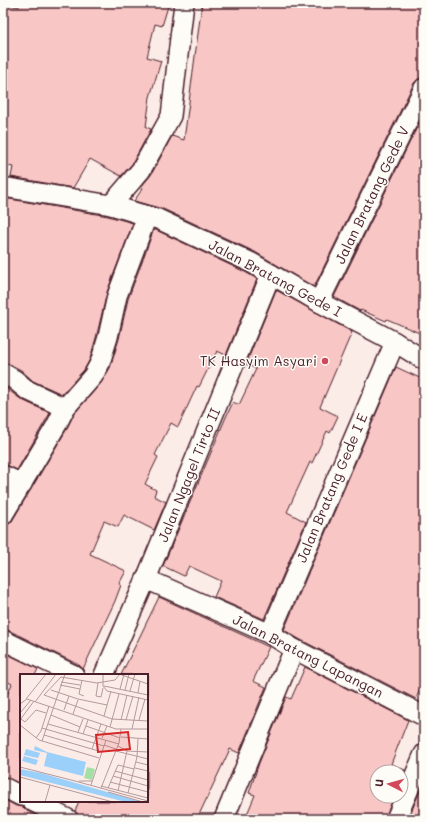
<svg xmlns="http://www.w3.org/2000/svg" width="427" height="822" font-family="Mali,sans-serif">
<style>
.building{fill:#f8c7c5;stroke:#4a1f2b}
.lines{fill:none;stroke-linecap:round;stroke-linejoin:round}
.minor-casing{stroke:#4a1f2b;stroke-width:22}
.minor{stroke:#fdfcf7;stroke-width:19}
.poi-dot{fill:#d1495b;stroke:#fdfcf7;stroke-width:1.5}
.labels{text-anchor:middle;stroke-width:3;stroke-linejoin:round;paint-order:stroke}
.street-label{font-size:14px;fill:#4a1f2b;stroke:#fdfcf7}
.poi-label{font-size:14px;fill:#4a1f2b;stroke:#fdfcf7;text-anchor:end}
.inset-road{fill:none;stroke:#b59a9c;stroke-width:1}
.view{fill:#d62828;fill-opacity:0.15;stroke:#d62828;stroke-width:2}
.inset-edge{fill:none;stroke:#4a1f2b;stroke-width:2}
</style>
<rect width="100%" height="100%" fill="#fcece8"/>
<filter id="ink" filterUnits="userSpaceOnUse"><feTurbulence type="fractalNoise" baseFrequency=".025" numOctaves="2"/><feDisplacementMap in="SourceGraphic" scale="8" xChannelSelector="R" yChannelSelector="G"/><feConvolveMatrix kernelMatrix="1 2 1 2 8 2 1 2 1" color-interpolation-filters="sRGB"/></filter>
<g filter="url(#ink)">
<!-- building -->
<g class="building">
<polygon points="19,3 169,3 162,26 155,24 147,57 161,61 150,97 146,127 151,129 132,164 121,176 90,159 73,188 11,177 13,167 3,165 3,137 6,121 3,120 3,4 19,7"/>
<polygon points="202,3 424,3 424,77 418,79 414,83 314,287 255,252 163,209 134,201 143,188 141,187 151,175 172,136 184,140"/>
<polygon points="424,113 424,335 387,319 386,321 361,310 360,311 334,297"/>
<polygon points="4,198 108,216 133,223 107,292 97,334 90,359 84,370 62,394 33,381 21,370 9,364 3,362 3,203"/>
<polygon points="154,229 245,272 257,279 226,355 217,351 199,387 197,386 178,427 171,423 155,455 158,457 145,484 156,490 154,496 166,502 154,530 124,515 118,527 104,521 90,554 126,571 119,584 121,585 115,601 83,669 79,665 8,630 3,629 3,526 9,524 12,521 65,432 74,414 101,383 110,368 119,339 128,299"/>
<polygon points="276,290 352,332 320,407 338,416 330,433 327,431 312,463 310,462 287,512 306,522 264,619 214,597 221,581 189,566 184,576 163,566 226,417 233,402 239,405 256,369 246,364"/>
<polygon points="396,367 424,380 424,690 420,689 416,699 299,639 284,630"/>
<polygon points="3,386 22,400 50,413 17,470 3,464"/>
<polygon points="159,597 269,647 253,681 266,687 239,753 230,749 197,819 79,819 77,813 75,811 79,801 147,801 147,675 121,675"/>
<polygon points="3,652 38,669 35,675 21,675 21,784 3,776 3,704 12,684 3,679"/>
<polygon points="305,667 408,720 391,764 405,770 401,780 401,772 377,772 377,796 394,796 385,819 245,819 255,795 249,793 259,763 286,697 291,699"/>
<polygon points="424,782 424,819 408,819"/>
<polygon points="3,799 16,806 23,807 27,811 43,819 3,819"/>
</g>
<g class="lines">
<defs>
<g id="minor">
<polyline points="3,187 111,205 147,216 158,219 250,262 319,302 395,342 424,360"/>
<polyline points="111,205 141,170 171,116 184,3"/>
<polyline points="319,302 424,88"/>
<polyline points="3,373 15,380 27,390 65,408"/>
<polyline points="3,475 22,484"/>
<polyline points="3,515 56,426 65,408 93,376 100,363 108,337 117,296 147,216"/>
<polyline points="146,579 270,634 294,649 424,716"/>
<polyline points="270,634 395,342"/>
<polyline points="3,640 74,675"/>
<polyline points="104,675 146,579 271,274"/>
<polyline points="3,787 21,796"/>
<polyline points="32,801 68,819"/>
<polyline points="224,819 294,649"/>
<polyline points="396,819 424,754"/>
</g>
</defs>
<!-- minor casing -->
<use href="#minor" class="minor-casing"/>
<!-- minor -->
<use href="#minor" class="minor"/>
</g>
</g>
<!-- markers -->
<circle class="poi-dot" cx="325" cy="361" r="4"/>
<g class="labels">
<!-- street labels -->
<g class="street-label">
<text transform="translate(372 195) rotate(-64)" y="5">Jalan Bratang Gede V</text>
<text transform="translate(275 278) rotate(28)" y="5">Jalan Bratang Gede I</text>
<text transform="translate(189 475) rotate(-68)" y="5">Jalan Ngagel Tirto II</text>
<text transform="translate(332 488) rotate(-67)" y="5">Jalan Bratang Gede I E</text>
<text transform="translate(308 656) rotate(27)" y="5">Jalan Bratang Lapangan</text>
</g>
<!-- poi labels -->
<g class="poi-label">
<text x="317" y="366">TK Hasyim Asyari</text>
</g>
</g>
<!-- overview -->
<g transform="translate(20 674)">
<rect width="128" height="128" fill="#fcece8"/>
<path d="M67,93L75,95L72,106L64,104Z" fill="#a4e0a6"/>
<path d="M15,72L27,78L66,88L63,102L24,92L27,79L14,76ZM6,75L20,79L18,84L4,81ZM4,82L18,86L16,91L2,87ZM0,95L21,99L122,128H106L0,101Z" fill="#9ad0f9"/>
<path class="inset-road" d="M83,0V12L87,17L128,26M99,0L128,10M62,6L59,20L64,22M41,8L60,11M78,9L76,22L81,23L83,14M40,11L60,15M84,12L128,21M100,15L104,0M31,16L58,25L87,31M105,16L109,0M110,17L115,0M118,19L120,7M24,21L92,45L128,47M24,21L41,3L77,9L95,6L100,0M6,25L26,0M15,28L36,0M0,30L7,25L96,55H128M44,36L49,22M0,39L11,26M53,40L58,26M31,41L60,53M84,42L91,17M1,45L5,48L16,36L26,39M0,46L14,27M101,46L107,21M106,46L113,22M119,46L125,25M28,50L99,70M0,51L19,66L79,84M66,52L100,64M90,53L99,20M22,54L84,72M112,55L119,23M58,58L63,45M63,60L68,46M24,61L82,78M101,63L128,65M16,64L21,57L29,32M82,64L87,52M22,67L45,0M84,71L96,75M98,72L107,77L98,117M72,75L81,50M96,77L128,85M107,77L128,78M116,88L128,91M0,93L55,107M115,94L128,97M95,97L128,106M93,102L128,112M0,103L93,128M55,107L128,127M59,107H72M90,108L128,118M71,111L86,66M81,112L128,124M81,114L99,69L101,55M88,114L98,91L114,95M88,118L123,128M108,119L117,83L118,65M25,128L30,111"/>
<path class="view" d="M108,58L110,75L78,78L76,61Z"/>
<rect width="128" height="128" class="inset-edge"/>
</g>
<!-- margin -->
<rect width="427" height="822" fill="none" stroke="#fdfcf7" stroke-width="16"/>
<rect x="8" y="8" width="411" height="806" fill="none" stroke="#4a1f2b" stroke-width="1.5" filter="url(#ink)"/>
<!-- north arrow -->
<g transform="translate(389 784) rotate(276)"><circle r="19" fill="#fdfcf7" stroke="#b5a4a5"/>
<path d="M0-3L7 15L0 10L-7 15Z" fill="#d1495b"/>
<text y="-6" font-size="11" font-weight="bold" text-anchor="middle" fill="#4a1f2b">U</text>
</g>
</svg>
